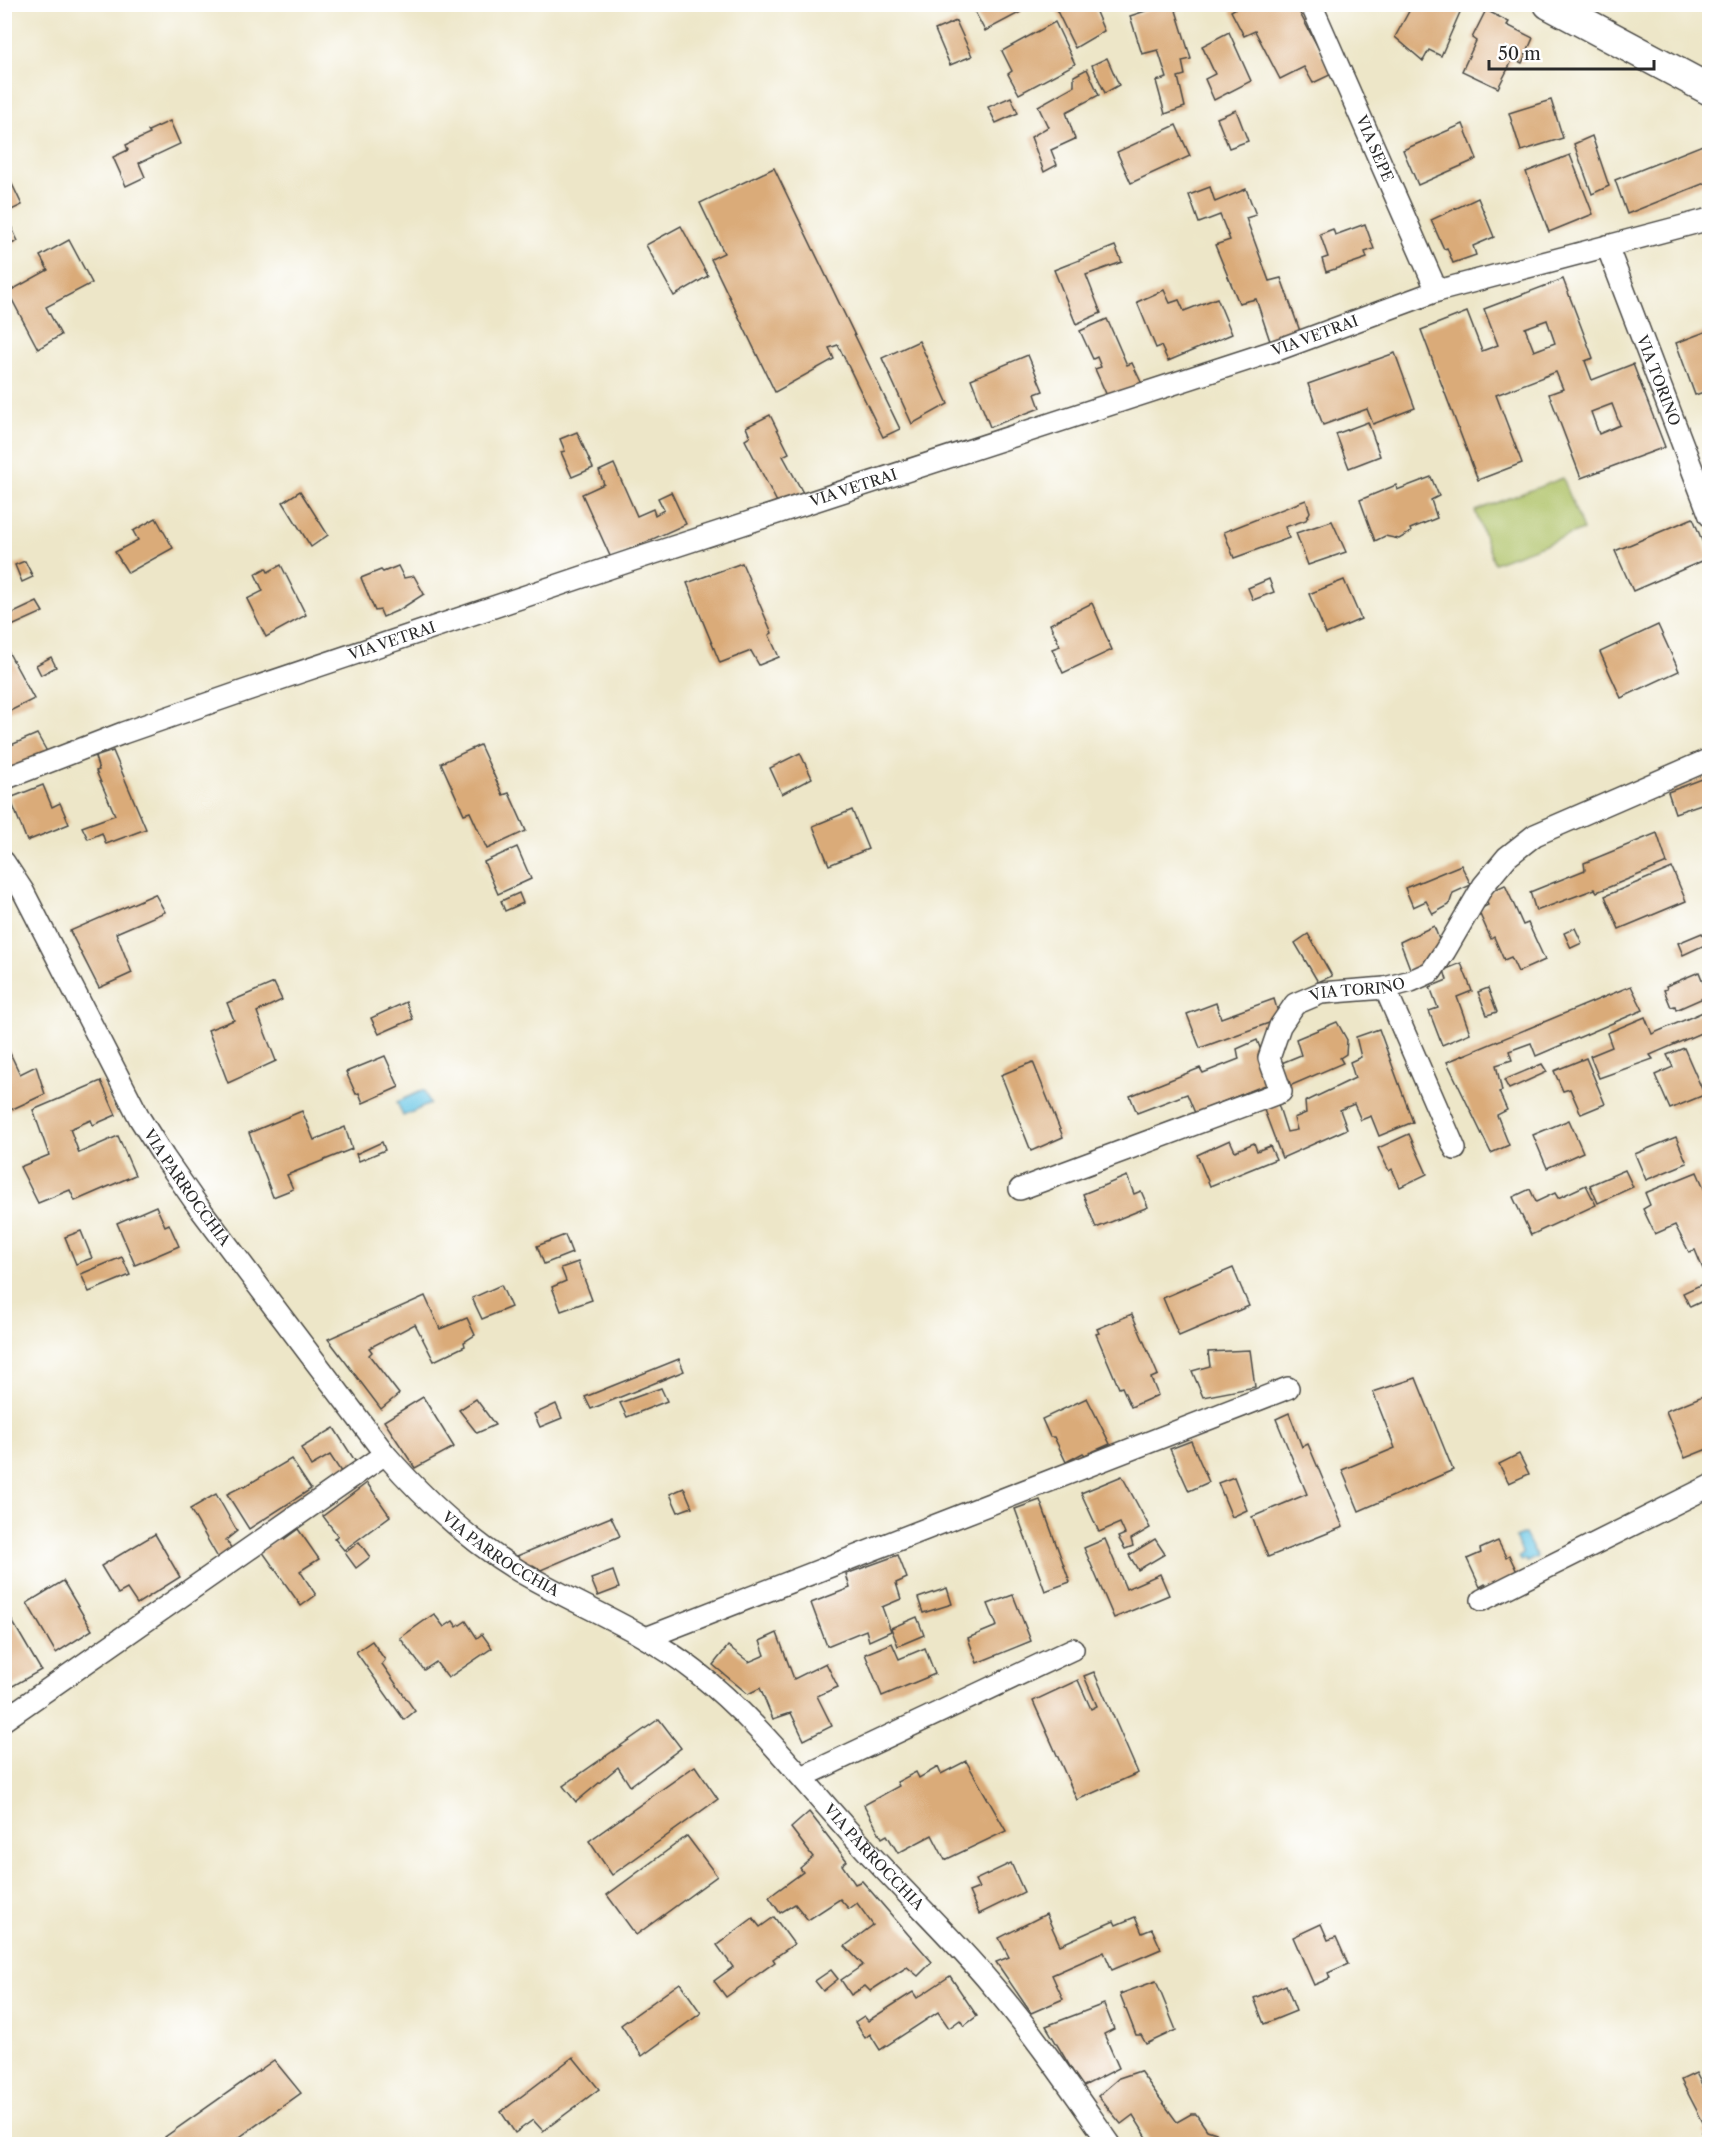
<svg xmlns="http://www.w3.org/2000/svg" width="1714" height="2149" font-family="'Libre Caslon Text',serif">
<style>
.green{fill:#adc165;stroke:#6c7648;stroke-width:1.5}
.water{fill:#67c6e5;stroke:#497888;stroke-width:1.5}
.building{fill:#daab79;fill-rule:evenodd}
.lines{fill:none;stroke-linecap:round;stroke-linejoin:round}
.minor-casing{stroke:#484743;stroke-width:24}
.secondary-casing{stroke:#484743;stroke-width:33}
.minor{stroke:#fff;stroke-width:21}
.secondary{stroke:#fff;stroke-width:30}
.labels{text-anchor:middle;stroke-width:6;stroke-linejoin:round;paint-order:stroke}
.street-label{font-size:15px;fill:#2b2b2b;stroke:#fff}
</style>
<rect width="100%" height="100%" fill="#fff"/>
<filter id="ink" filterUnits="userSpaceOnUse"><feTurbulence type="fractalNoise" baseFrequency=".0167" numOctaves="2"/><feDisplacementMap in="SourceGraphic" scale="12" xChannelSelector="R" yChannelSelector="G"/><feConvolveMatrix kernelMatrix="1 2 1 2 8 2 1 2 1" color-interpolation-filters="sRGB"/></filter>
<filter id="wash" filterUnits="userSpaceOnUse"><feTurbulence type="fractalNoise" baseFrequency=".008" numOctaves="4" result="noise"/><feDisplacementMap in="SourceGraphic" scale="24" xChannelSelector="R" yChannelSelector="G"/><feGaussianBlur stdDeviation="1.35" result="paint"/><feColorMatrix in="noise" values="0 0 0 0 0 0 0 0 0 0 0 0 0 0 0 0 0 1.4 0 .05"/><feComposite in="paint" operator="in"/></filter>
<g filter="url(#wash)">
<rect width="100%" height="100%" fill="#ede6c8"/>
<!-- green -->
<polygon class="green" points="1563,478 1583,530 1494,563 1475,511"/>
<!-- water -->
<g class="water">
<polygon points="424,1090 430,1104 403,1116 397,1102"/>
<polygon points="1525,1534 1537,1557 1527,1562 1525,1560 1522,1562 1519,1557 1523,1554 1515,1538"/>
</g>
<g id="blocks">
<!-- building -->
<g class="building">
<polygon points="989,4 1018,4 1021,12 985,31 975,12"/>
<polygon points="1167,4 1174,4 1191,59 1182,61 1185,75 1178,77 1185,107 1165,114 1156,81 1167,78 1158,50 1142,54 1130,16"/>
<polygon points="1243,4 1295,4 1332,74 1313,83 1304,67 1280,79 1255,31 1244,36 1231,11"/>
<polygon points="1413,4 1469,4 1466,11 1461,10 1441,56 1429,50 1423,61 1395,37"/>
<polygon points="1054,5 1093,5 1104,31 1075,48"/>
<polygon points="1486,10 1509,22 1507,25 1533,38 1522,63 1513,59 1498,88 1462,71 1476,41 1472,38"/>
<polygon points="956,21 972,56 950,65 935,30"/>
<polygon points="1055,22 1075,64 1019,94 1008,74 1012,71 1002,51"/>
<polygon points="1229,32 1251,81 1214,100 1205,79 1215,74 1202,46"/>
<polygon points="1107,58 1119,85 1105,93 1092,65"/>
<polygon points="1087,69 1099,95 1066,112 1075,139 1051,150 1057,165 1044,172 1031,137 1048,127 1038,106 1074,86 1074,76"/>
<polygon points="1011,97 1018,113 996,123 988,107"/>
<polygon points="1551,100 1563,138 1521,151 1509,113"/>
<polygon points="1236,110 1248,141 1229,148 1217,118"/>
<polygon points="170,121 180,144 139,163 145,177 126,186 113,157 128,150 126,145 150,134 148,131"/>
<polygon points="1463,124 1477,159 1418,185 1403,150"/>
<polygon points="1176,125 1190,156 1131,183 1117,152"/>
<polygon points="1592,136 1609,186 1592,194 1574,144"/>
<polygon points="1710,142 1710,181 1627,214 1615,180"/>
<polygon points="1570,155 1593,214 1549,232 1526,172"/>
<polygon points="774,168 900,429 883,437 838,345 829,348 834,359 775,392 711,259 724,253 700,203"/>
<polygon points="12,184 22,205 5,213 18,241 4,247 4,187"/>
<polygon points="1210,187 1215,202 1246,189 1256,215 1246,218 1269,281 1281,278 1301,334 1271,344 1256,299 1239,303 1215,245 1230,240 1220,215 1199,223 1189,195"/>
<polygon points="1478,198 1494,237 1473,246 1476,255 1453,263 1447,248 1444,249 1431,220"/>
<polygon points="1365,224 1374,249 1365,252 1367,258 1326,272 1322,259 1328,257 1320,234 1333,229 1335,235"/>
<polygon points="681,226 708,276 674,296 646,245"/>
<polygon points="69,240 92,283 46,307 61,335 38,349 8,292 48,270 40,256"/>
<polygon points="1115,246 1122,262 1086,275 1101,313 1076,324 1054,270"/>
<path d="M1563,279L1593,358L1585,361L1592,380L1633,364L1665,447L1581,478L1549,394L1563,389L1556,372L1496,395L1522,463L1478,480L1421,330L1467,312L1482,351L1498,345L1484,309ZM1547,320L1555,343L1534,351L1525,328ZM1612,404L1620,425L1599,434L1591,412Z"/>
<polygon points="1164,290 1170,303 1179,300 1184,311 1217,298 1232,334 1168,361 1161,346 1156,348 1137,302"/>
<polygon points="1107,319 1127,365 1132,363 1142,384 1108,398 1095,369 1101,367 1097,357 1093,359 1080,331"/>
<polygon points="1710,330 1710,390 1695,395 1676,343"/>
<polygon points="919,341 948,404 912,424 882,358"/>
<polygon points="1395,353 1415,408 1373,424 1367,409 1323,425 1308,384"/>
<polygon points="1028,355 1043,391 1035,394 1040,408 990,427 971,379"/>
<polygon points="770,415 789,453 783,456 803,493 779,506 745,440 750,437 746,427"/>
<polygon points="1368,422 1380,456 1349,468 1336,434"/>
<polygon points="577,432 593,468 572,477 561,452 565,451 560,439"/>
<polygon points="614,464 637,516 653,509 655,515 664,510 658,498 671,492 686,524 611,558 582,494 604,484 599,471"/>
<polygon points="1431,477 1439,496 1431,500 1437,518 1410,529 1411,532 1399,539 1385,536 1375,541 1360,500 1396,485 1397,490"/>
<polygon points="300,491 328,535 311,547 283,502"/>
<polygon points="1306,500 1310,512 1306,520 1285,527 1289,538 1234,558 1224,532"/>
<polygon points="156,518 173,548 128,573 115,552 138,540 133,531"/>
<polygon points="1693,518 1709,558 1633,591 1615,551"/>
<polygon points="1332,521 1346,552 1308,565 1296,533"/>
<polygon points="25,561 33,577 22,582 15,565"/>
<polygon points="742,563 772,633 769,635 779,657 759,665 751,651 720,663 687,583"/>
<polygon points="281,565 306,615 266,637 247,599 263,591 255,574 266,568 268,572"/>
<polygon points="398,566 404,578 414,576 424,594 399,610 383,617 380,610 375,611 361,578 381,570 383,572"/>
<polygon points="1269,579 1274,592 1253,600 1248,588"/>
<polygon points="1344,580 1361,619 1326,634 1309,594"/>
<polygon points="37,602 43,612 5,629 5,617"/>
<polygon points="1092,603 1112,650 1063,673 1052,649 1060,646 1050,624"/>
<polygon points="1658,625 1679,671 1621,698 1600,652"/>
<polygon points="4,644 34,699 4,714"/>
<polygon points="51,657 56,667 41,675 36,665"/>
<polygon points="37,734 49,755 4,773 4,748"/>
<polygon points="480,745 503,795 509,793 526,831 487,849 470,812 464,814 441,763"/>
<polygon points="113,751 146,829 106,844 102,833 88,839 82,827 115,815 96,771 99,770 95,757"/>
<polygon points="800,753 812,778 782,794 770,768"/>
<polygon points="1710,776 1710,801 1675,813 1668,792"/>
<polygon points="43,785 52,807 60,803 69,824 27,841 10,798"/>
<polygon points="852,810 868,849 829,865 813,826"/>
<polygon points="1657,833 1667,863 1597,892 1595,889 1536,911 1530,892 1585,870 1584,863"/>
<polygon points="517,847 531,879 498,894 484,862"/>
<polygon points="1461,865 1471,885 1453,893 1449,905 1433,914 1426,901 1413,907 1405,888"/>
<polygon points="1672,868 1686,901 1619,929 1605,896"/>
<polygon points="1505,885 1523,925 1528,923 1545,960 1518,972 1511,957 1504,960 1494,937 1491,939 1478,910 1488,905 1483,895"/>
<polygon points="519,893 523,903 505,911 501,901"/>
<polygon points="155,894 165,912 116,933 132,973 99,988 70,931"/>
<polygon points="1434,926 1441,945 1430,963 1411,971 1400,942"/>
<polygon points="1575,928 1582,943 1571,948 1564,933"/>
<polygon points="1702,933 1707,944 1683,955 1678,943"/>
<polygon points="1308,934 1332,976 1318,982 1295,943"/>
<polygon points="1461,963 1472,991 1457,997 1470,1033 1442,1045 1429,1011 1438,1008 1430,987 1447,980 1444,970"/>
<polygon points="1699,972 1705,987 1710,985 1710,995 1676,1010 1675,1006 1671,1007 1664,990 1667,989 1666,986"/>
<polygon points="274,983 282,1000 257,1012 276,1061 228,1083 208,1030 234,1020 227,1003"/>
<polygon points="1631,986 1643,1010 1536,1056 1531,1043 1509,1051 1512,1060 1496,1065 1502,1091 1499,1092 1507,1110 1497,1115 1509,1145 1491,1153 1447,1062"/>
<polygon points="1488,988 1497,1012 1487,1015 1478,992"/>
<polygon points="1274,999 1280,1019 1200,1048 1187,1014 1216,1003 1221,1018"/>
<polygon points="406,1002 413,1019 379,1034 371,1018"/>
<polygon points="1710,1009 1710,1029 1650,1055 1653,1059 1599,1078 1590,1056 1612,1047 1607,1033 1645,1017 1652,1034"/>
<polygon points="1337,1022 1347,1040 1346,1054 1340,1058 1343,1063 1285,1088 1279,1064 1301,1055 1296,1039"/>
<polygon points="1379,1029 1413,1122 1379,1136 1371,1116 1361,1120 1354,1104 1340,1110 1347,1129 1282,1158 1264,1110 1278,1104 1287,1132 1297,1130 1294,1118 1306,1113 1305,1102 1355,1078 1350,1062 1361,1057 1356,1037"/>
<polygon points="1257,1040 1273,1082 1195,1113 1187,1094 1137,1113 1130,1096 1200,1068 1203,1073 1239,1059 1237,1049"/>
<polygon points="1684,1048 1702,1089 1710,1086 1710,1102 1708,1103 1704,1095 1670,1109 1655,1075 1673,1067 1667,1055"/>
<polygon points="9,1051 20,1074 36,1066 45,1094 4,1113 4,1053"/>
<polygon points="385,1056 399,1087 363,1103 359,1093 356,1094 346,1072"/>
<polygon points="1586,1058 1605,1104 1581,1114 1570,1089 1563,1091 1554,1071"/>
<polygon points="1033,1062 1063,1137 1031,1151 1001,1075"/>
<polygon points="1542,1064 1547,1072 1509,1089 1504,1080"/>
<polygon points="101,1081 116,1115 93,1125 91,1120 70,1129 79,1153 118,1136 135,1175 75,1201 70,1190 38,1203 20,1167 49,1155 33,1110"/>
<polygon points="302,1111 314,1140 345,1127 352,1149 287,1175 293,1189 273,1197 249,1133"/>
<polygon points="1569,1120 1583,1152 1547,1168 1533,1135"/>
<polygon points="1409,1134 1427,1174 1400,1187 1392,1169 1389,1171 1378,1148"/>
<polygon points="1676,1137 1687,1163 1646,1180 1635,1154"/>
<polygon points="1230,1140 1235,1151 1254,1143 1257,1151 1270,1146 1276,1159 1210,1186 1197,1155"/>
<polygon points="382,1142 385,1150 359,1161 356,1154"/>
<polygon points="1625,1170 1633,1187 1598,1203 1590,1185"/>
<polygon points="1697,1172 1710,1202 1710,1266 1703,1269 1695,1250 1689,1252 1675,1225 1655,1234 1643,1209 1650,1205 1645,1193"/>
<polygon points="1127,1176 1134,1194 1141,1191 1148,1207 1096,1228 1083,1194"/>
<polygon points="1586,1185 1596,1205 1531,1235 1513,1197 1530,1189 1536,1202 1555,1193 1558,1198"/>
<polygon points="156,1206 165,1226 169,1224 179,1246 135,1265 117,1223"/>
<polygon points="81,1231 92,1258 76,1264 65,1237"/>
<polygon points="565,1235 572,1253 544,1264 537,1246"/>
<polygon points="122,1257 130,1275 89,1292 81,1274"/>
<polygon points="578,1262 592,1300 561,1311 552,1287 566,1281 561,1268"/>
<polygon points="1233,1268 1249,1306 1179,1336 1163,1298"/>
<polygon points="1702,1284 1707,1299 1690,1307 1683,1293"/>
<polygon points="501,1285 511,1307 482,1319 472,1298"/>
<polygon points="425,1296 440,1329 467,1318 475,1335 464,1342 465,1346 434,1361 415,1324 369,1348 372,1352 369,1355 399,1394 381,1409 328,1339"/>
<polygon points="1132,1314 1158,1375 1151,1378 1158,1395 1131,1407 1122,1387 1119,1388 1096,1334 1099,1333 1097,1329"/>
<polygon points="1250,1350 1255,1387 1203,1397 1192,1371 1210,1366 1208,1352"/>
<polygon points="679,1359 684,1371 591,1409 585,1397"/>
<polygon points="1416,1378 1453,1470 1359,1511 1342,1470 1395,1448 1373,1392"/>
<polygon points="661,1388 667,1401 627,1417 620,1403"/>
<polygon points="1710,1393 1710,1448 1685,1458 1666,1411"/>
<polygon points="423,1397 454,1447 415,1468 384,1421"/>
<polygon points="1087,1398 1110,1444 1085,1455 1083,1453 1066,1462 1054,1437 1050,1437 1042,1419"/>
<polygon points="476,1399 495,1425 477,1433 459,1410"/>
<polygon points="556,1404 562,1418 540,1427 534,1414"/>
<polygon points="1289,1413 1302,1447 1308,1444 1343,1527 1268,1557 1252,1517 1307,1494 1276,1419"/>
<polygon points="334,1428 359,1467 345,1478 330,1455 311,1466 301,1448"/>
<polygon points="1191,1441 1209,1482 1189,1491 1170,1449"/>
<polygon points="1519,1454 1529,1474 1509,1483 1499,1464"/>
<polygon points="291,1459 311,1489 249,1529 227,1494 243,1486 244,1487"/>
<polygon points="1122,1476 1150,1528 1131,1539 1133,1546 1125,1549 1118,1537 1125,1534 1120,1523 1099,1532 1081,1493"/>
<polygon points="1234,1477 1247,1510 1232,1517 1218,1483"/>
<polygon points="367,1483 390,1516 344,1550 334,1538 338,1536 323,1516"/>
<polygon points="684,1488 692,1507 678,1512 670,1494"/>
<polygon points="216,1494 237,1531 226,1540 235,1554 221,1563 190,1509"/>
<polygon points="1040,1500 1070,1582 1045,1591 1015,1509"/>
<polygon points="611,1517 620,1536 541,1570 533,1565 529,1566 517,1556"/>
<polygon points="298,1529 319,1559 300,1571 316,1595 301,1606 262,1551 280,1537 283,1540"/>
<polygon points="155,1534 180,1577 137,1604 127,1589 118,1594 101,1566"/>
<polygon points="1105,1539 1126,1589 1160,1574 1169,1595 1114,1618 1084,1548"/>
<polygon points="1155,1539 1165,1554 1138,1570 1129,1555"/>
<polygon points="1498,1541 1506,1557 1509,1555 1518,1574 1487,1589 1485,1584 1480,1587 1467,1559 1481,1553 1480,1549"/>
<polygon points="359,1542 370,1557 356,1568 345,1553"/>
<polygon points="898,1555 907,1578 896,1583 901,1599 882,1607 891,1631 869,1641 866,1630 827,1646 811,1603 850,1588 846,1574"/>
<polygon points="613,1571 619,1588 598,1596 591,1579"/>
<polygon points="63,1581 92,1630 56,1653 27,1603"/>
<polygon points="947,1588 952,1604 923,1613 918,1598"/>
<polygon points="1013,1595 1031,1641 977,1663 968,1638 997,1626 988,1604"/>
<polygon points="434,1614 444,1627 453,1621 457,1627 466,1621 477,1638 482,1634 492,1648 448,1678 436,1662 424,1670 400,1638"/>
<polygon points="917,1617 924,1635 898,1646 891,1628"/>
<polygon points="11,1619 41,1670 4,1691 4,1623"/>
<polygon points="777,1633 794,1679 826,1663 838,1687 817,1696 832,1726 804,1740 791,1713 773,1719 760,1688 748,1694 713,1665 728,1646 749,1662 765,1655 760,1641"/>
<polygon points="372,1641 385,1660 382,1664 415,1711 404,1720 356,1652"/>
<polygon points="892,1643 899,1659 925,1648 935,1674 882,1696 865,1654"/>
<polygon points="1094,1672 1138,1773 1077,1800 1033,1701 1078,1680 1091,1709 1097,1706 1084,1676"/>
<polygon points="659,1719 681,1748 630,1786 618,1767 576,1802 563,1786"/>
<polygon points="966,1761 1006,1831 945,1860 932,1835 898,1853 887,1835 882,1838 864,1805 899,1786 897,1782 916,1772 919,1778 938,1767 941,1774"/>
<polygon points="695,1766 718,1799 612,1875 589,1841"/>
<polygon points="809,1812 847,1861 842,1865 855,1884 862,1881 932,1962 918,1976 907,1967 870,1991 865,1986 851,1995 841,1980 863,1965 845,1946 873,1925 857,1903 849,1909 840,1899 808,1920 795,1904 780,1913 769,1897 803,1872 800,1868 813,1857 791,1828"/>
<polygon points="687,1836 717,1876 636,1935 607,1895"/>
<polygon points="1011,1863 1024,1892 979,1914 969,1892 979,1888 975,1880"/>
<polygon points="1046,1914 1060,1945 1114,1921 1116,1925 1135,1917 1142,1933 1152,1929 1161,1949 1112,1970 1104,1952 1052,1975 1063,1999 1031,2013 996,1962 1009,1957 999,1938"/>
<polygon points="774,1917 794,1944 773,1959 775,1962 726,1997 714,1981 733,1967 717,1945 753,1918 760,1927"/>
<polygon points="1321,1924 1328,1940 1336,1937 1348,1964 1328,1973 1330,1978 1314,1985 1293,1937"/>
<polygon points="831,1970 838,1979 823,1991 815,1981"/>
<polygon points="950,1976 977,2016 964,2026 960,2020 949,2028 938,2012 880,2050 870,2034 865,2038 855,2022 864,2016 868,2021 913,1992 917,1998"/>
<polygon points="1156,1981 1176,2030 1146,2044 1141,2035 1136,2035 1120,1994"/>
<polygon points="680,1983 701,2013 642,2056 621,2025"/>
<polygon points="1286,1985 1296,2011 1264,2024 1254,1998"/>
<polygon points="1104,2004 1114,2029 1104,2034 1119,2068 1082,2087 1046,2026"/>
<polygon points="573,2057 599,2089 543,2131 533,2120 515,2133 501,2112"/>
<polygon points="274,2060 301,2093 230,2144 171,2144 165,2137"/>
<polygon points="1140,2071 1177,2122 1191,2114 1196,2114 1207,2130 1216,2133 1224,2144 1151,2144 1133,2115 1121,2124 1098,2096 1119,2078"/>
<polygon points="1696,2073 1710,2100 1710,2144 1702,2132 1707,2130 1681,2080"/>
</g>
</g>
</g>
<g filter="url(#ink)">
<use href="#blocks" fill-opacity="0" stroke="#484743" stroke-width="1.5"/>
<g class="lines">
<defs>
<g id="minor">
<path id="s1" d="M1311,4L1437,291"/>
<path id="s2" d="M1607,246L1710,516"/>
<path id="s3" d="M4,779L123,733L244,691L633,560L1277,350L1437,291L1710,219"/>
<path id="s4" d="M4,862L23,891L140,1119L164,1157L198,1206L385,1454C424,1499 468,1540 519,1571C577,1605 642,1629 695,1671C760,1722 808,1788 864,1848C906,1894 952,1937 992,1985C1035,2035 1072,2090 1110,2144"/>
<polyline points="1385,988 1455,1149"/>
<path id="s5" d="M1020,1189L1281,1092L1269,1058L1280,1026L1295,1004L1321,993L1385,988L1411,981L1431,972L1445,951L1483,886L1507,857L1535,835L1710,759"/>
<polyline points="1482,1600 1710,1486"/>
<polyline points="646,1638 1288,1388"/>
<polyline points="4,1720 385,1454"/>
<polyline points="802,1777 1073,1649"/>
</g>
<polyline id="secondary" points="1549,4 1710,90"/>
</defs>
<!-- minor casing -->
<use href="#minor" class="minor-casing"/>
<!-- secondary casing -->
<use href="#secondary" class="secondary-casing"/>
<!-- minor -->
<use href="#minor" class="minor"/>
<!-- secondary -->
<use href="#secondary" class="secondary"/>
</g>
</g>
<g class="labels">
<!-- street labels -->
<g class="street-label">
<text dy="5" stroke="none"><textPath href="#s1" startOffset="158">VIA SEPE</textPath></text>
<text dy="5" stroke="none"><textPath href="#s3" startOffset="1384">VIA VETRAI</textPath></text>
<text dy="5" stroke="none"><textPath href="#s2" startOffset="144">VIA TORINO</textPath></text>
<text dy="5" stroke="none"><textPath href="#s3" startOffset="898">VIA VETRAI</textPath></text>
<text dy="5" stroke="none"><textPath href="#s3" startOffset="412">VIA VETRAI</textPath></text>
<text dy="5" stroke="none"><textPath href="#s5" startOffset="440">VIA TORINO</textPath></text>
<text dy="5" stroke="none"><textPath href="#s4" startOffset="374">VIA PARROCCHIA</textPath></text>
<text dy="5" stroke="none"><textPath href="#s4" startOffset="860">VIA PARROCCHIA</textPath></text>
<text dy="5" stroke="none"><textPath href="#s4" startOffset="1346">VIA PARROCCHIA</textPath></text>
</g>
</g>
<!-- margin -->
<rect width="1714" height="2149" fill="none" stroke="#fff" stroke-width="24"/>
<!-- scale -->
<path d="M1489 60v9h165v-9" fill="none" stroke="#2b2b2b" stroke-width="3"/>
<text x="1498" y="60" font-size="18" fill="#2b2b2b" stroke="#ffffff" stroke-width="4.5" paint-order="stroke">50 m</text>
</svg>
